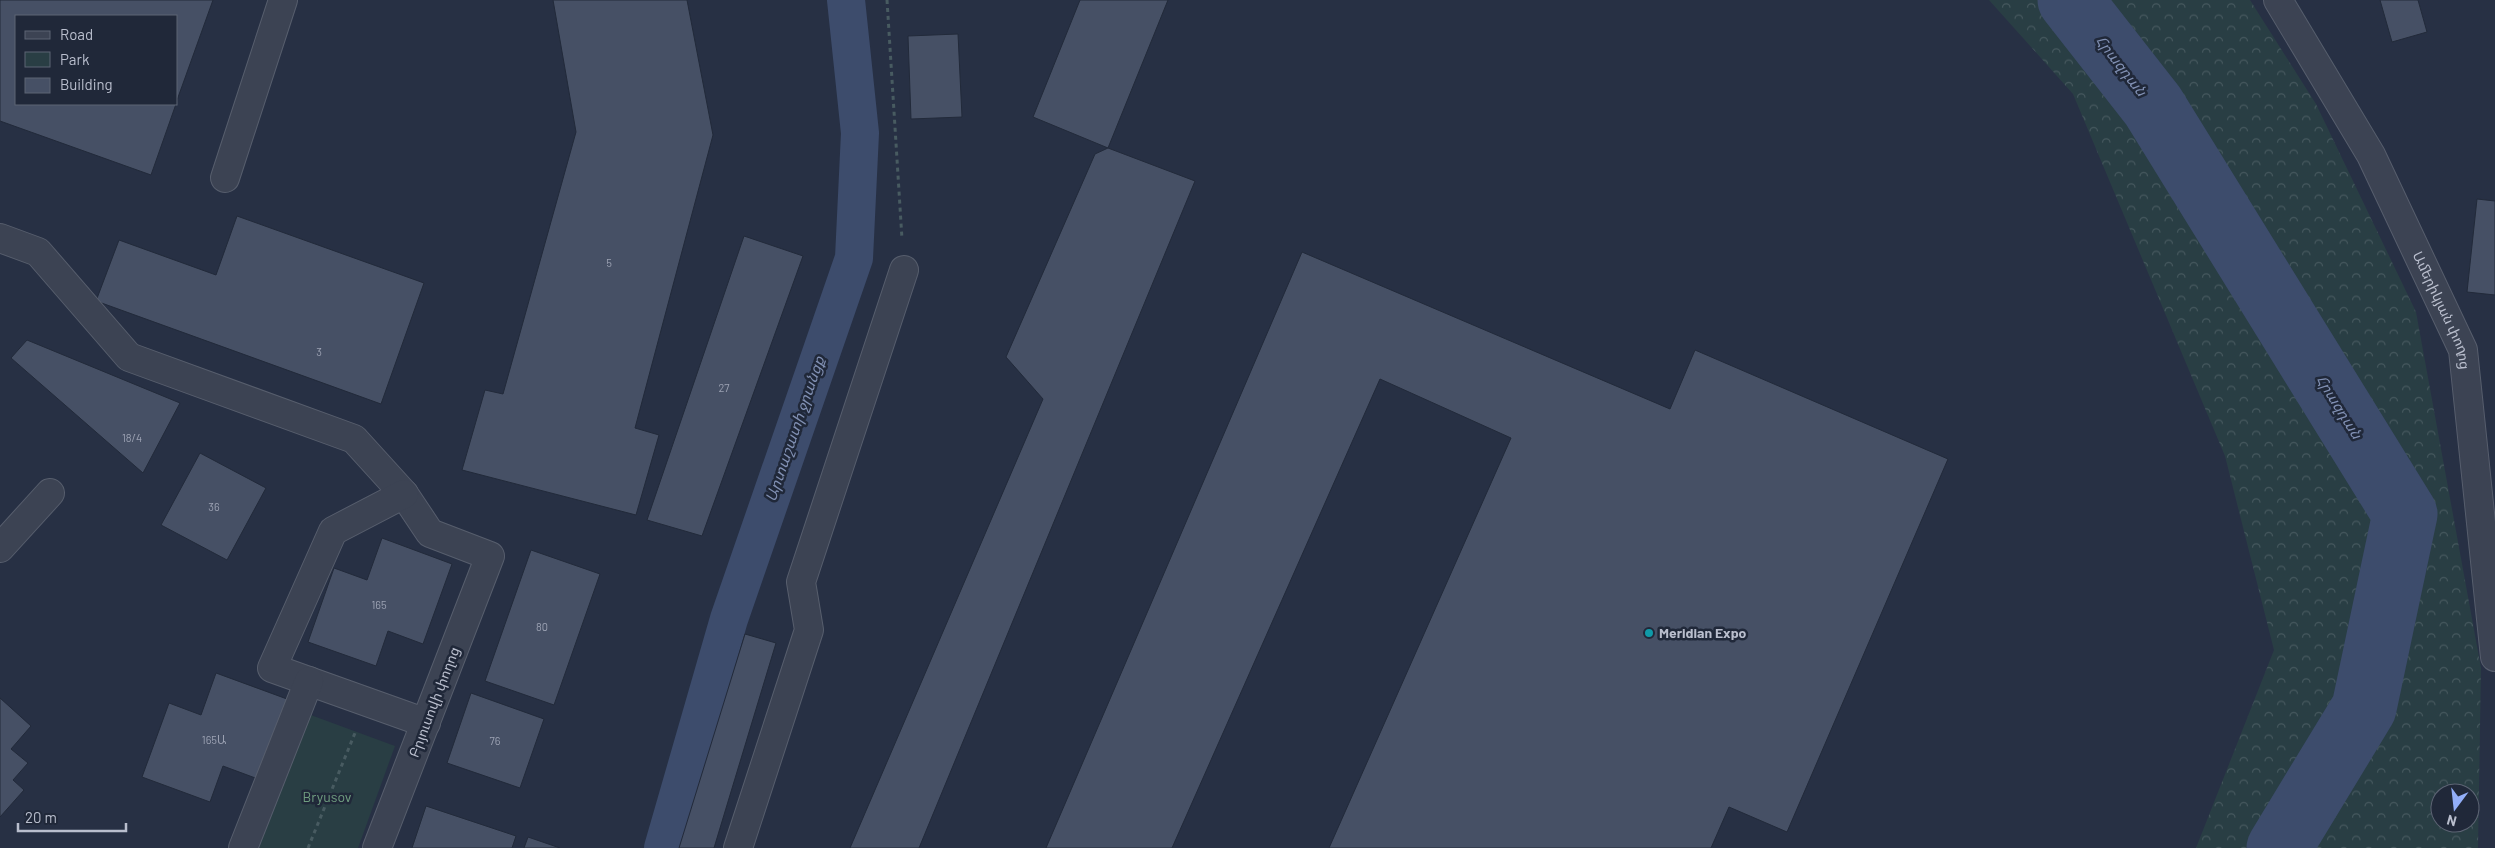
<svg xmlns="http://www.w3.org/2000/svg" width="2495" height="848" font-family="Barlow,'Noto Sans Armenian',sans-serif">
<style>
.forest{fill:url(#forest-crowns);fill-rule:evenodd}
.park{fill:#293e44}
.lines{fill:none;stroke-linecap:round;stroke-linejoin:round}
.canal{stroke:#3d4c6c;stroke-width:38}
.river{stroke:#3d4c6c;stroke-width:65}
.building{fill:#465065;stroke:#222a3a}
.minor-casing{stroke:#575e6d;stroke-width:30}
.path{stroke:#485b61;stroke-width:3;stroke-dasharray:4 4;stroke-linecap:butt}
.minor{stroke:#3c4353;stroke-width:28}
.culture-dot{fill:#0f9aa8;stroke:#202839;stroke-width:2}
.labels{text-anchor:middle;stroke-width:5;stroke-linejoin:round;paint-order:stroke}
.number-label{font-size:11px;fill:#9ca2b3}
.street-label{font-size:14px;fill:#b9becd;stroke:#202839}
.poi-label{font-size:14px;font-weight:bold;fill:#b9becd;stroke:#202839;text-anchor:start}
.park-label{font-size:14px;fill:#709e80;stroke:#202839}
.water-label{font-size:15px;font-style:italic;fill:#8190b3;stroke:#202839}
</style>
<defs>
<pattern id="forest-crowns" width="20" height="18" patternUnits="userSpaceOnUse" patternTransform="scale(1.25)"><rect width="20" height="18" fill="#293e44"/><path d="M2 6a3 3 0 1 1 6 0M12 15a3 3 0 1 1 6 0" fill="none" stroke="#46585e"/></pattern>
</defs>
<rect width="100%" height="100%" fill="#273044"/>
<!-- forest -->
<path class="forest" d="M1989,0H2250L2316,104L2416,312L2481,668L2478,848H2196L2274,650L2225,456L2073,94ZM2440,793H2470V823H2440Z"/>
<!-- park -->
<polygon class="park" points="308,714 395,746 358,848 259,848"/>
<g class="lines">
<!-- canal -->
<polyline class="canal" points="663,848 729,619 854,258 860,133 846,0"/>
<!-- river -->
<polyline class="river" points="2070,0 2153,106 2405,514 2364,708 2279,848"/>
</g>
<!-- building -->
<g class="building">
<polygon points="0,0 213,0 176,103 176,16 16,16 16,104 176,104 151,175 0,121"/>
<polygon points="553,0 687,0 713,135 635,428 659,435 636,515 462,470 485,390 503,394 576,132"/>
<polygon points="1080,0 1168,0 1108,148 1033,117"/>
<polygon points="2380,0 2418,0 2427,32 2392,42"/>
<polygon points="958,34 962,117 911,119 908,36"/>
<polygon points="1108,148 1195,181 919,848 850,848 1043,399 1006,357 1095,154"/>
<polygon points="2477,199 2495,201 2495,295 2467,292"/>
<polygon points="237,216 424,283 381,404 96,301 119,240 216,275"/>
<polygon points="744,236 803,256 702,536 647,520"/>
<polygon points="1302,252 1670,409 1695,350 1948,459 1787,832 1729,807 1711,848 1329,848 1511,438 1380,379 1172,848 1046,848"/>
<polygon points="27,340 180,403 143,473 11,358"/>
<polygon points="200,453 266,488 227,560 161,525"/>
<polygon points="382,538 452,564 423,644 388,631 376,666 308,642 334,568 367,580"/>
<polygon points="531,550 600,574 554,705 485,681"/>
<polygon points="745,634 776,643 714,848 679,848"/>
<polygon points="216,673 287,699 258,779 223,766 210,802 142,777 169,703 201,715"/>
<polygon points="471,693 544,719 520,788 447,763"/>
<polygon points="0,698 31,726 11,749 28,763 13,780 24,790 0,817"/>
<polygon points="426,806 516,836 512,848 412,848"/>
<polygon points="528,837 560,848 524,848"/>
</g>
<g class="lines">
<defs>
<g id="minor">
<path id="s1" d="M2278,0L2371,155L2463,350L2495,657"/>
<polyline points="225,178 283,0"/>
<polyline points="0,238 38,252 129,357 354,439 404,494 430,533 490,556 377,848"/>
<polyline points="404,494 333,531 272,668 426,723"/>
<polyline points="0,548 50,493"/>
<polyline points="243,848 309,681"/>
<polyline points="738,848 809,630 801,582 904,270"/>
</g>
</defs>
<!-- minor casing -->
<use href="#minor" class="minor-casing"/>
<!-- path -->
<g class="path">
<polyline points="887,0 902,239"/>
<polyline points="308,848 355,733"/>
</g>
<!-- minor -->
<use href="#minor" class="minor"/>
</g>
<!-- markers -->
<circle class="culture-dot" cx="1649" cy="633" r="5"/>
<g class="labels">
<!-- number labels -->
<g class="number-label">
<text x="609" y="267">5</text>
<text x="319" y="356">3</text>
<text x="724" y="392">27</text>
<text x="132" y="442">18/4</text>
<text x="214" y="511">36</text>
<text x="379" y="609">165</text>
<text x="542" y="631">80</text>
<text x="214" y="744">165Ա</text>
<text x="495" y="745">76</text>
</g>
<!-- street labels -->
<g class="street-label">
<text dy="5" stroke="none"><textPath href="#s1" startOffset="352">Ամերիկյան փողոց</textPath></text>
<text transform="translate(434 702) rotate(-69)" y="5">Բրյուսովի փողոց</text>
</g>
<!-- poi labels -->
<g class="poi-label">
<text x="1659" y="638">Meridian Expo</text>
</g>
<!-- park labels -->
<g class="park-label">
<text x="327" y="802">Bryusov</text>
</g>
<!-- water labels -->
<g class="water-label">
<text transform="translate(2121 66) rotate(52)" y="5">Հրազդան</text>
<text transform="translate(2339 407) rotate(58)" y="5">Հրազդան</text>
<text transform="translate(795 429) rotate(-71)" y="5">Արտաշատի ջրանցք</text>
</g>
</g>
<!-- legend -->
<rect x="15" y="15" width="162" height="90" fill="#202839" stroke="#5d6474"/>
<rect x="25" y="31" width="25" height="8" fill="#3c4353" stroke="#5d6474"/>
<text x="60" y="40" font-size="15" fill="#b9becd">Road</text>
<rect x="25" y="52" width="25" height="15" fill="#293e44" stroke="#5d6474"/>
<text x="60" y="65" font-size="15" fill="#b9becd">Park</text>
<rect x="25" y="78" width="25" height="15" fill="#465065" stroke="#5d6474"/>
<text x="60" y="90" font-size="15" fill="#b9becd">Building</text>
<!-- north arrow -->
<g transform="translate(2455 808) rotate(195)"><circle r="24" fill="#202839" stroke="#5d6474"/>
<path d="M0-4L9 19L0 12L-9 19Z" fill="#92aef8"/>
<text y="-8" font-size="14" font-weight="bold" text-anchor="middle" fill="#b9becd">N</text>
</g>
<!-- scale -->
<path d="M18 823v8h108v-8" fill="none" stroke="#b9becd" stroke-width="2.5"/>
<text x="25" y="823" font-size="15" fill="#b9becd" stroke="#202839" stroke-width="4" paint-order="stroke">20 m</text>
</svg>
